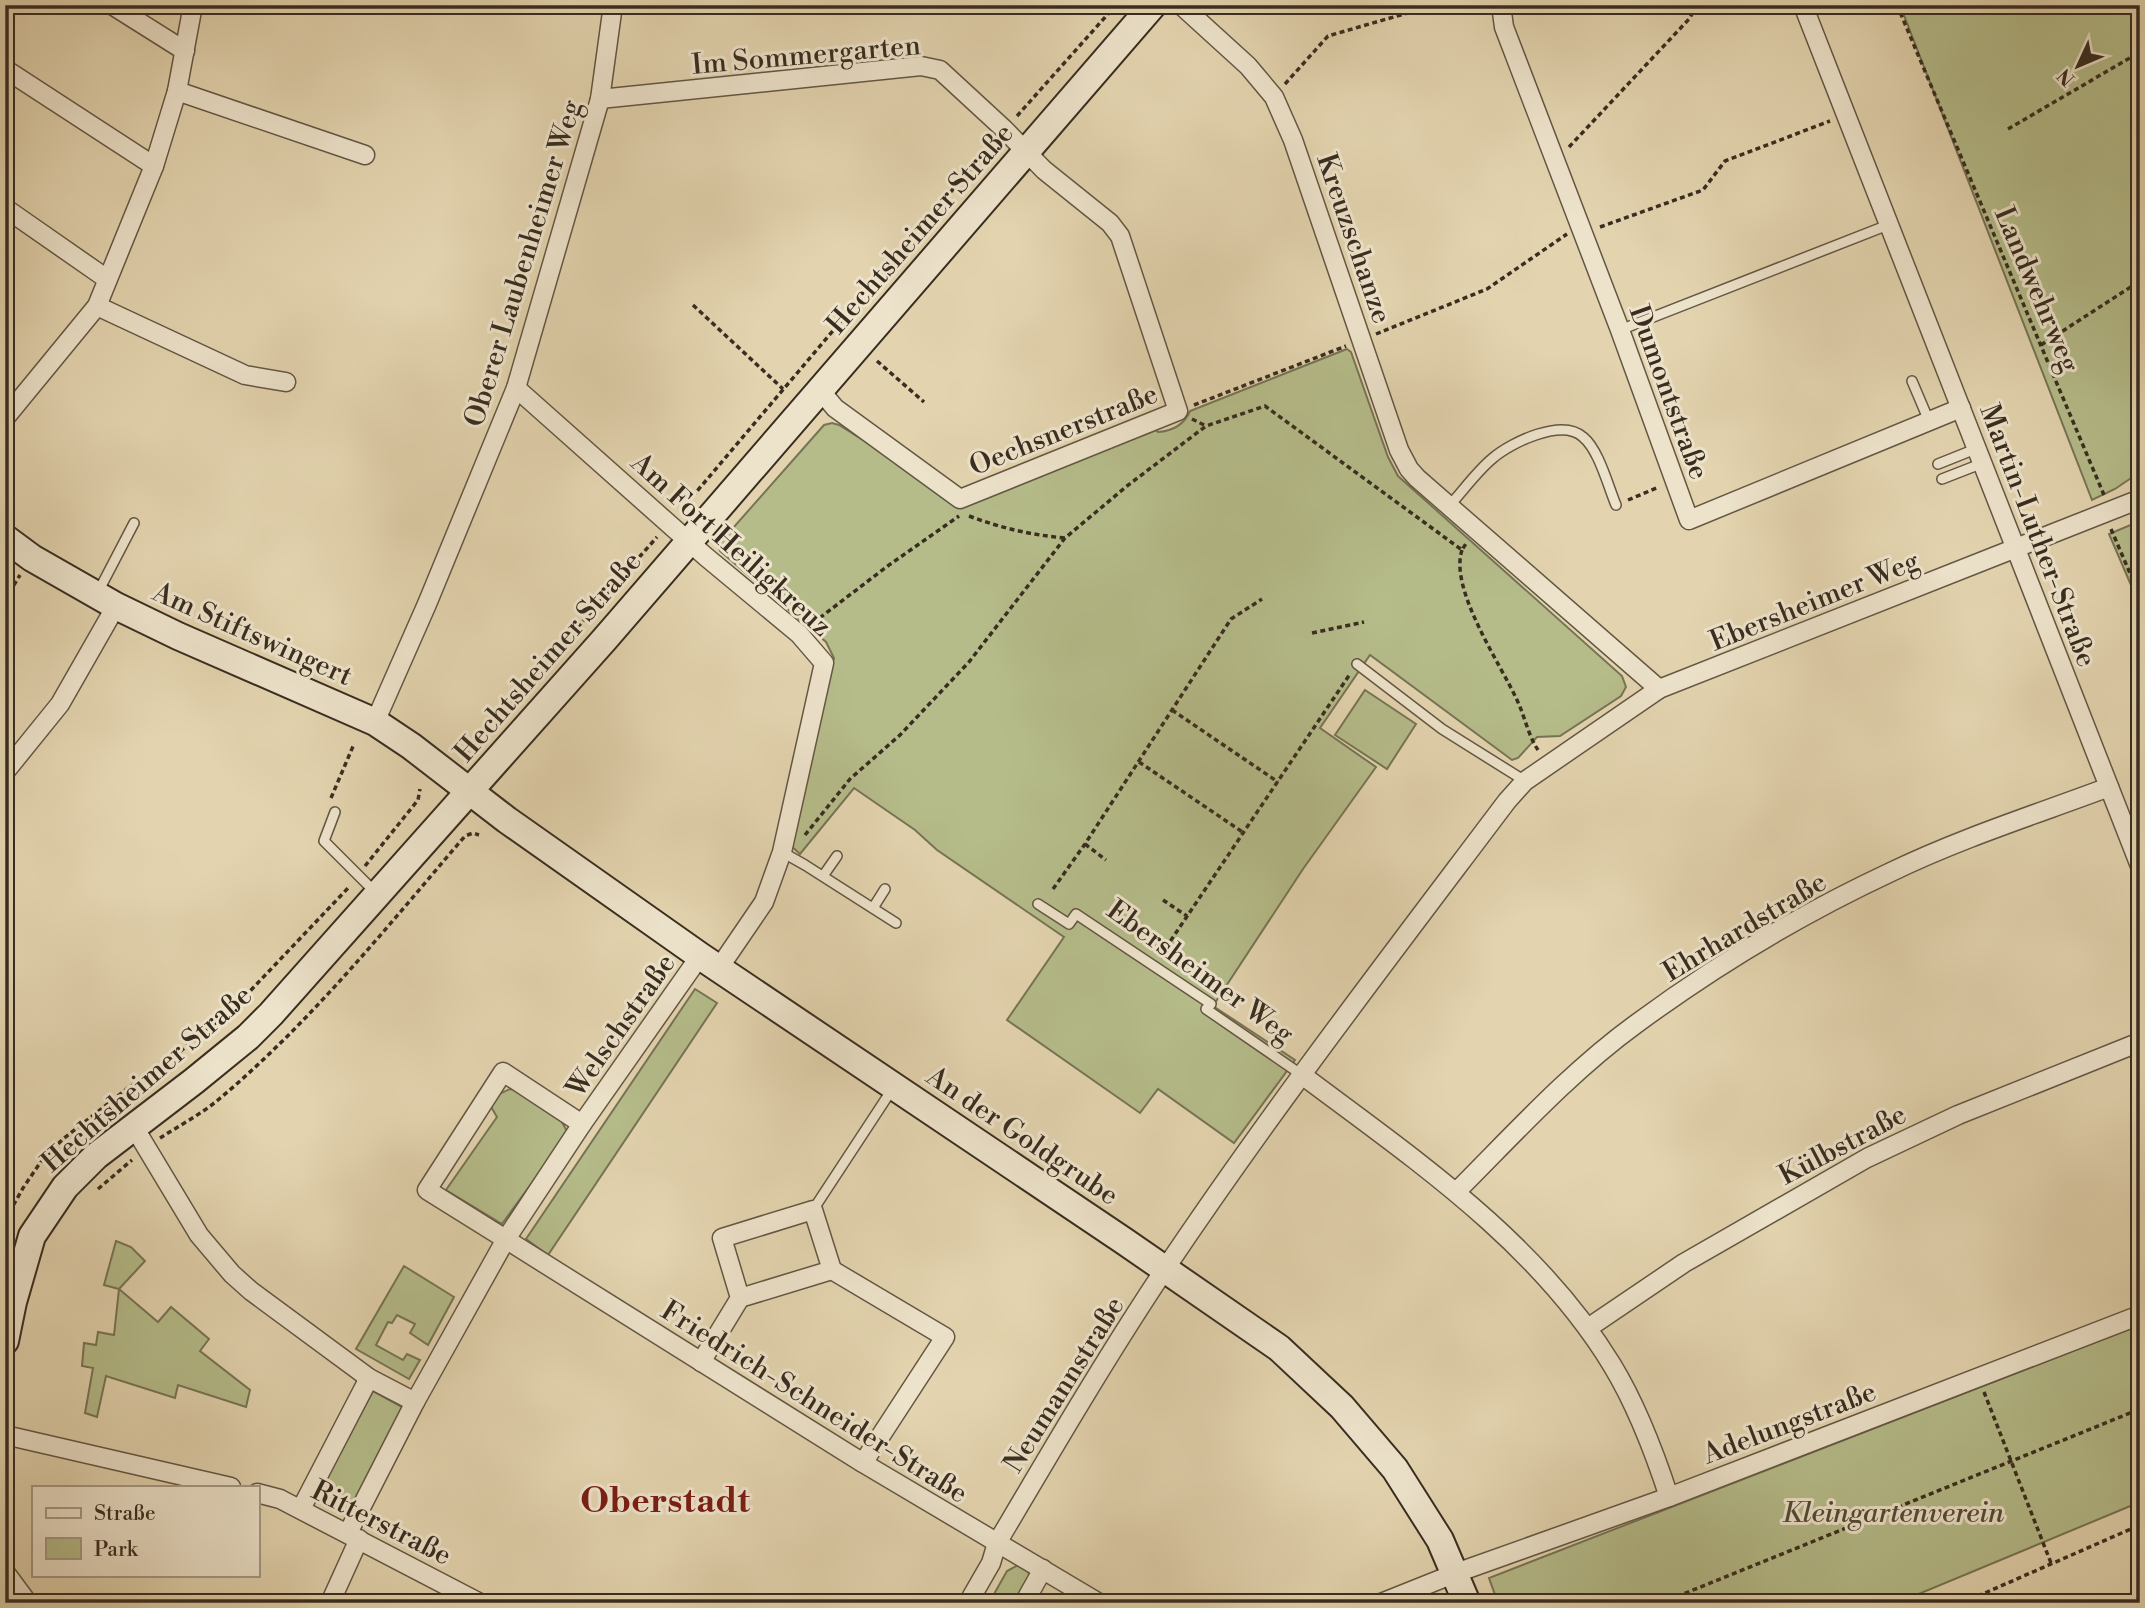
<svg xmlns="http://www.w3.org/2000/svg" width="2145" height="1608" font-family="'Libre Bodoni',serif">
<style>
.green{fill:#b5bc8a;stroke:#767455;stroke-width:2}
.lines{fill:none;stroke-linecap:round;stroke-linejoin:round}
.lane-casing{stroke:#635744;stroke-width:12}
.street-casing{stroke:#635744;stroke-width:21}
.secondary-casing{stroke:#382d20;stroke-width:30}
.path{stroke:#382d20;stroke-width:3.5;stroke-dasharray:5 3.5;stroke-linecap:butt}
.lane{stroke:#ede3cb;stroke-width:9}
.street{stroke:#ede3cb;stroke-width:18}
.secondary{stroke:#ede3cb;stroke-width:26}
.labels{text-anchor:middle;stroke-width:6;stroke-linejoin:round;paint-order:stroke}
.street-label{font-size:28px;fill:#382d20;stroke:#ede3cb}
.park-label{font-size:28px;font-style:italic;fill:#514a35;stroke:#ede3cb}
.district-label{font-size:35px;font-weight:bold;fill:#7a1f14;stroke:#ede3cb}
</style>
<rect width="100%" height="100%" fill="#e3d4af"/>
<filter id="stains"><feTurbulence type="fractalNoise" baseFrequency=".00286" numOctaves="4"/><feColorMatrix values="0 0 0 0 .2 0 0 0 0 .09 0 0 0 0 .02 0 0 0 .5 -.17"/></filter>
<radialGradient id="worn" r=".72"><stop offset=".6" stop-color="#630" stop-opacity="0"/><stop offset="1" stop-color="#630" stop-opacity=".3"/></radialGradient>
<!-- green -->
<g class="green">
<polygon points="1900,5 2140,5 2140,472 2115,489 2092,500"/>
<path d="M1347,349L1351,352L1388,457L1398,476L1622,676L1626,687L1621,696L1560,736L1537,737L1518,758L1512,760L1370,655L1320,728L1376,767L1303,869L1213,1006L1295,1060L1234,1143L1158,1089L1140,1113L1007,1020L1064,937L937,850L915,830L854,788L800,854L788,843L834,658L826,642L720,551L718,545L824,425L832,423L839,425L965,504L1156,430L1158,432C1172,431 1184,425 1190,411Z"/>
<polygon points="2140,521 2140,606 2109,534"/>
<polygon points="1365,690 1416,724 1387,769 1335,735"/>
<polygon points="695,989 717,1003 548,1255 526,1239"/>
<polygon points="510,1089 519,1091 558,1115 568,1133 502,1224 446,1190 497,1117 490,1105 497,1095"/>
<polygon points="116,1241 131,1247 145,1261 119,1289 158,1322 171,1307 209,1339 200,1351 250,1390 246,1407 178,1385 175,1398 106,1376 97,1417 85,1413 93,1368 82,1366 84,1343 96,1345 98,1332 114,1335 119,1289 104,1285"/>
<polygon points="404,1266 454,1297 428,1345 410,1333 415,1324 397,1315 392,1323 388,1322 376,1345 403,1360 407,1354 420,1360 409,1379 356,1349"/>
<polygon points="2140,1325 2140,1502 1897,1603 1498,1603 1489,1578"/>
<polygon points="373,1391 404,1408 347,1515 316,1499"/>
<polygon points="1018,1565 1025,1568 1030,1575 1017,1603 989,1603 1007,1571"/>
</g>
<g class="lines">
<defs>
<g id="lane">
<polyline points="1620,330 1888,225"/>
<polyline points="1912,381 1929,421"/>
<polyline points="1938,464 1978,448"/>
<polyline points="1942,479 1983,463"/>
<path d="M1449,506C1463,491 1477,471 1493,458C1512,442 1562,418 1583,437C1599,450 1608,486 1616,505"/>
<polyline points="97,594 134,523"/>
<polyline points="1357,664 1442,729 1525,781"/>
<polyline points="335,812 324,841 376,893"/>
<polyline points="782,852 805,865 896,923"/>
<polyline points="823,876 837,856"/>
<polyline points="1038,904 1069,924 1076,914 1211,1004 1206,1009 1302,1075"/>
<polyline points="873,908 885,889"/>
<polyline points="813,1210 893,1088"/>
</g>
<g id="street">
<polyline points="112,5 185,51"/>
<polyline points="1181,5 1248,66 1274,97 1293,140 1399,450 1409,469 1417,478 1659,689"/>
<polyline points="1501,5 1504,27 1620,330 1689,520 1961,408"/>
<polyline points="1803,5 2140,866"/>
<polyline points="5,69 154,166"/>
<polyline points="177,91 365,155"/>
<polyline points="600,99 921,66 940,70 1004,129 1044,170 1110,223 1120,236 1178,411 960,499 835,408 820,390"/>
<polyline points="5,208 107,279"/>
<polyline points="97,306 245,375 286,382"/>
<polyline points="516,388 705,556 799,634 824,663 782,852 764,902 719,968"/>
<polyline points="5,418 97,306 154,166 177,91 193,5"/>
<polyline points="375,722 427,604 516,388 600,99 613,5"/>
<polyline points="5,772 60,704 116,606"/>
<path d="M1302,1075C1414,1159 1537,1242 1612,1365C1637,1406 1654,1451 1669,1497"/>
<polyline points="582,1124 503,1072 427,1190 863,1463 1099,1603"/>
<polyline points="134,1127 199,1235 232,1274 251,1291 369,1378 415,1402"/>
<path d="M1457,1191C1514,1134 1570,1072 1636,1024C1716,965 1801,914 1891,872C1961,838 2037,814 2109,787"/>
<polyline points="832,1270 945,1337 863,1463"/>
<polyline points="1588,1328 1684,1263 1867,1158 1958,1115 2140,1042"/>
<polyline points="701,1362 740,1298 832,1270 813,1210 722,1238 740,1298"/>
<polyline points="5,1435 231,1487"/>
<polyline points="257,1493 280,1499 480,1603"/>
<polyline points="301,1509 369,1378"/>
<polyline points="348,1533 415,1402 506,1239 582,1124 700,956"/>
<polyline points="5,1572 28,1603"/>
<polyline points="330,1603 359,1539"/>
<path d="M968,1603L991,1563L997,1543C1049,1455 1101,1366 1157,1281C1267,1116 1388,959 1507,801L1525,781L1659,689L2140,499"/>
<polyline points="1024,1603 1043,1569"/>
<polyline points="1381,1603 1456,1573 1669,1497 2140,1315"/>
</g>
<g id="secondary">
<polyline points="5,538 32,558 116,606 178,636 375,722 411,746 507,820 700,956 1124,1241 1279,1348 1342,1407 1395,1469 1440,1540 1467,1603"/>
<polyline points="5,1341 13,1302 32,1236 65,1187 96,1156 194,1081 248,1037 271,1014 604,640 1153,5"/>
</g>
</defs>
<!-- lane casing -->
<use href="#lane" class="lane-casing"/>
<!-- street casing -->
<use href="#street" class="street-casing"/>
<!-- secondary casing -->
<use href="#secondary" class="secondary-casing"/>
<!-- path -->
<g class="path">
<polyline points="1897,5 2104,495"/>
<polyline points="1898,9 1912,5"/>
<polyline points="1285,84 1328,36 1435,5"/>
<polyline points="1017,116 1116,5"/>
<polyline points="2008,129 2140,52"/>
<polyline points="1569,147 1690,18 1696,5"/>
<polyline points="1600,227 1703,190 1725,161 1830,121"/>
<polyline points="693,305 783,389"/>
<polyline points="1376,334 1487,289 1567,234"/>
<polyline points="2041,345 2140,281"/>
<polyline points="877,361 924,402"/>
<polyline points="1194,405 1346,346"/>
<polyline points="1192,419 1206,426"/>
<polyline points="1628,500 1659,487"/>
<polyline points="681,510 993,142"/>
<path d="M969,516C1001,528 1031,535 1065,538"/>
<polyline points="2111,529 2132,578 2140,587"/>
<path d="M1462,550C1449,589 1500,663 1517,700C1525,717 1528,735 1538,750"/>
<polyline points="5,600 20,575"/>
<polyline points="813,623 889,565 959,516"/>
<polyline points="1312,633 1364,622"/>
<polyline points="1172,710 1278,782"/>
<polyline points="465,755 657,537"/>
<polyline points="1139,762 1244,833"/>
<polyline points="331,798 354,744"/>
<polyline points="805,835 850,779 900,735 969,662 1065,538 1127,486 1206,426 1265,406 1462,550 1467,542"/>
<polyline points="1085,844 1106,860"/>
<polyline points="365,866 418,800 420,789"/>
<polyline points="1053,889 1085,844 1231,619 1262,599"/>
<polyline points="1163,900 1187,916"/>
<polyline points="1161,955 1350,674"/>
<path d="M160,1138C179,1126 201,1114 218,1100C311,1022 387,927 465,836L473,833L479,835"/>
<polyline points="98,1189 132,1160"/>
<polyline points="5,1220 23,1188 42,1160 63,1139 128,1088 167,1062 233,1009 350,886"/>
<polyline points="1984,1392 2051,1563"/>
<polyline points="1661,1603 2140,1409"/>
<polyline points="1962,1603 2140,1525"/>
</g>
<!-- lane -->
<use href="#lane" class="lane"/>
<!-- street -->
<use href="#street" class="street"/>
<!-- secondary -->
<use href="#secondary" class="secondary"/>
</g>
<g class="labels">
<!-- street labels -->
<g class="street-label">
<text transform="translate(806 54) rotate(-5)" y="10">Im Sommergarten</text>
<text transform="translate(919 228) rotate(-49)" y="10">Hechtsheimer Straße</text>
<text transform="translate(1355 238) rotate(71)" y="10">Kreuzschanze</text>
<text transform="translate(522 263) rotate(-73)" y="10">Oberer Laubenheimer Weg</text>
<text transform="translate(2038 289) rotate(67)" y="10">Landwehrweg</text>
<text transform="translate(1670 392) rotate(70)" y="10">Dumontstraße</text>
<text transform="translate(1063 429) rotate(-22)" y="10">Oechsnerstraße</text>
<text transform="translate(2039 535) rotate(69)" y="10">Martin-Luther-Straße</text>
<text transform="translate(732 544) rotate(42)" y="10">Am Fort Heiligkreuz</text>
<text transform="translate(1814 600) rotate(-22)" y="10">Ebersheimer Weg</text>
<text transform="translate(253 633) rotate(24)" y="10">Am Stiftswingert</text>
<text transform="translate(547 656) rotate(-49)" y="10">Hechtsheimer Straße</text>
<text transform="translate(1744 926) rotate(-31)" y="10">Ehrhardstraße</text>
<text transform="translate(1201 971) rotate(36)" y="10">Ebersheimer Weg</text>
<text transform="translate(620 1025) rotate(-55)" y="10">Welschstraße</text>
<text transform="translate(146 1078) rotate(-41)" y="10">Hechtsheimer Straße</text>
<text transform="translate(1023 1135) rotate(34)" y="10">An der Goldgrube</text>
<text transform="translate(1842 1144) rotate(-28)" y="10">Külbstraße</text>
<text transform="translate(1063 1384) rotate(-58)" y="10">Neumannstraße</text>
<text transform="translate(815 1401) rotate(32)" y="10">Friedrich-Schneider-Straße</text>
<text transform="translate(1789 1422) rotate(-21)" y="10">Adelungstraße</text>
<text transform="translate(382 1522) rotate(27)" y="10">Ritterstraße</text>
</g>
<!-- park labels -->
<g class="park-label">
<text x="1893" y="1522">Kleingartenverein</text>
</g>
<!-- district labels -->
<g class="district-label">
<text x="665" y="1512">Oberstadt</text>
</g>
</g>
<!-- margin -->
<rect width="2145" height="1608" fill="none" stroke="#e3d4af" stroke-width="28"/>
<rect x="7" y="7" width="2131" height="1594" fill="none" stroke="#382d20" stroke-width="3.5"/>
<rect x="14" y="14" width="2117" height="1580" fill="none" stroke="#382d20" stroke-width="2"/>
<!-- legend -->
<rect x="32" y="1486" width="228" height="91" fill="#ede3cb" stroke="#a59a87" stroke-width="2"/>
<rect x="46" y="1508" width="35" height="10" fill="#ede3cb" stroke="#a59a87" stroke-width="2"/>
<text x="94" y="1520" font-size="21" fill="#382d20">Straße</text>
<rect x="46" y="1538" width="35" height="21" fill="#b5bc8a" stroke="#a59a87" stroke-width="2"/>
<text x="94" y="1556" font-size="21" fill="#382d20">Park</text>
<!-- north arrow -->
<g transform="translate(2078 66) rotate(226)" stroke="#ede3cb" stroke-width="5" paint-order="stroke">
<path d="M0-5L12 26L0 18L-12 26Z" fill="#382d20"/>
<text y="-10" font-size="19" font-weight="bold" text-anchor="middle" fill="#382d20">N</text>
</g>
<rect width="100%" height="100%" filter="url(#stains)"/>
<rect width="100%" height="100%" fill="url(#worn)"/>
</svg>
